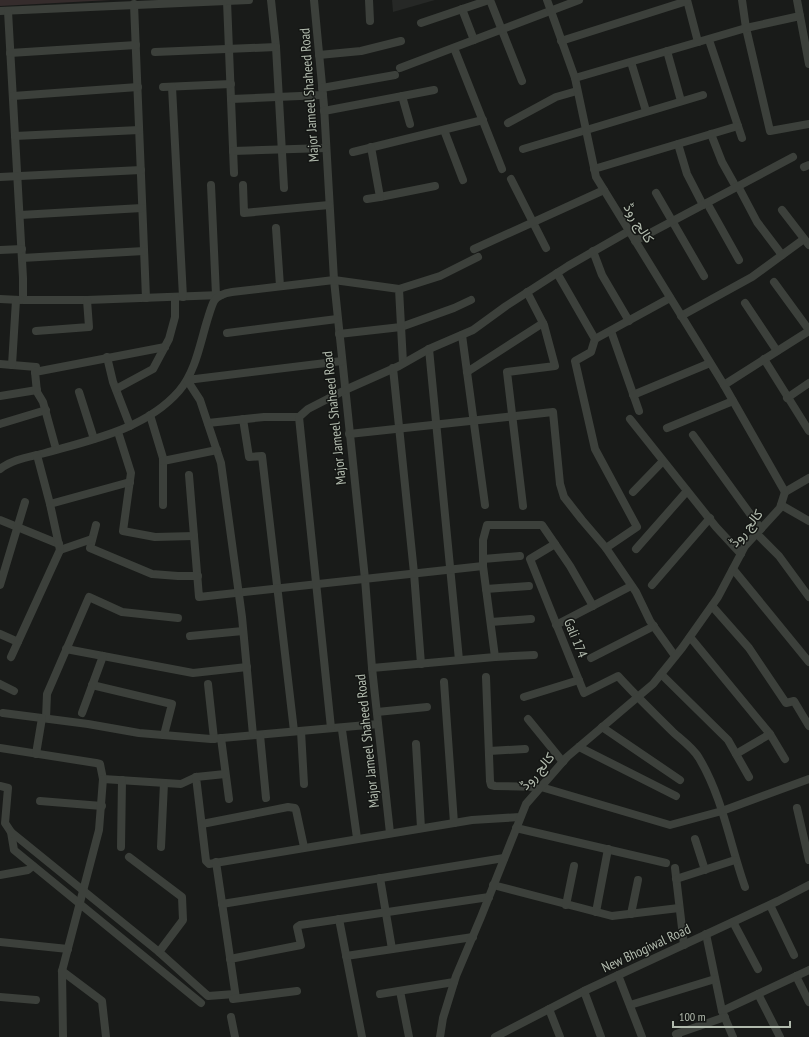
<svg xmlns="http://www.w3.org/2000/svg" width="809" height="1037" font-family="'PT Sans Narrow',Vazirmatn,sans-serif">
<style>
.built{fill:#262826}
.green{fill:#352c2c}
.lines{fill:none;stroke-linecap:round;stroke-linejoin:round}
.minor{stroke:#3c403b;stroke-width:8}
.labels{text-anchor:middle;stroke-width:3;stroke-linejoin:round;paint-order:stroke}
.street-label{font-size:14px;fill:#b1baad;stroke:#141614}
</style>
<rect width="100%" height="100%" fill="#191b19"/>
<!-- built -->
<polygon class="built" points="392,0 435,0 393,12"/>
<!-- green -->
<polygon class="green" points="0,0 111,0 0,6"/>
<g class="lines">
<!-- minor -->
<g class="minor">
<polyline points="271,0 276,47 284,188"/>
<polyline points="314,0 324,106 334,280 365,579 372,668 390,833"/>
<polyline points="369,0 370,21"/>
<polyline points="490,0 522,81"/>
<polyline points="687,0 698,42"/>
<polyline points="742,0 746,28 770,131 809,124"/>
<polyline points="797,0 809,64"/>
<polyline points="227,1 234,173"/>
<polyline points="134,4 146,298"/>
<polyline points="462,9 474,40"/>
<polyline points="0,11 249,0"/>
<polyline points="8,11 23,278 23,300 87,300 221,295"/>
<polyline points="421,23 489,0"/>
<polyline points="709,40 742,138"/>
<polyline points="561,41 687,1"/>
<polyline points="454,48 502,169"/>
<polyline points="667,51 681,101"/>
<polyline points="155,52 276,47"/>
<polyline points="10,53 136,45"/>
<polyline points="319,55 361,51 401,41"/>
<polyline points="631,62 646,111"/>
<polyline points="400,68 579,0"/>
<polyline points="575,78 746,28 800,16"/>
<polyline points="163,87 231,84"/>
<polyline points="172,87 183,297"/>
<polyline points="322,88 395,75"/>
<polyline points="13,96 138,87"/>
<polyline points="402,96 410,124"/>
<polyline points="231,99 323,95"/>
<polyline points="324,111 434,90"/>
<polyline points="508,123 556,97 577,91"/>
<polyline points="444,130 463,180"/>
<polyline points="711,134 722,162 736,187"/>
<polyline points="15,136 139,130"/>
<polyline points="678,144 687,174 703,205"/>
<polyline points="523,149 703,95"/>
<polyline points="233,151 326,148"/>
<polyline points="353,152 483,120"/>
<polyline points="804,167 809,165"/>
<polyline points="594,169 738,126"/>
<polyline points="0,177 141,170"/>
<polyline points="511,179 546,248"/>
<polyline points="211,185 216,295"/>
<polyline points="243,185 244,213 329,205"/>
<polyline points="738,186 757,222 782,255"/>
<polyline points="656,193 704,276"/>
<polyline points="380,197 435,186"/>
<polyline points="367,199 380,197 371,147"/>
<polyline points="707,203 739,260"/>
<polyline points="782,210 809,245"/>
<polyline points="20,215 142,208"/>
<polyline points="276,228 280,286"/>
<polyline points="635,241 793,157"/>
<polyline points="474,249 604,190"/>
<polyline points="0,250 22,249"/>
<polyline points="593,251 602,275 629,321"/>
<polyline points="22,258 144,251"/>
<polyline points="557,273 595,339 591,352 575,361 595,449 637,527 606,548"/>
<polyline points="774,282 809,330"/>
<polyline points="399,289 440,276 478,257"/>
<polyline points="0,299 20,300"/>
<polyline points="745,303 777,351"/>
<polyline points="681,316 752,277 804,239"/>
<polyline points="36,331 89,327 87,300"/>
<polyline points="611,331 639,411"/>
<polyline points="227,333 337,319"/>
<polyline points="339,334 401,327 454,308 471,300"/>
<polyline points="462,335 485,505"/>
<polyline points="595,339 670,298"/>
<polyline points="429,349 459,660"/>
<polyline points="107,357 113,382 130,426"/>
<polyline points="764,359 809,431"/>
<polyline points="0,364 36,367 35,372"/>
<polyline points="12,365 16,300"/>
<polyline points="393,368 414,573 421,664"/>
<polyline points="467,372 543,323"/>
<polyline points="724,385 809,331"/>
<polyline points="116,389 153,369 169,339 175,317 175,297"/>
<polyline points="79,392 94,439"/>
<polyline points="633,395 710,363"/>
<polyline points="0,396 37,390"/>
<polyline points="787,398 809,383"/>
<polyline points="150,415 163,458 163,505"/>
<polyline points="243,419 249,457 262,456 294,731"/>
<polyline points="630,419 716,527 741,554"/>
<polyline points="208,423 264,417 299,417"/>
<polyline points="0,424 46,410"/>
<polyline points="667,428 733,401"/>
<polyline points="118,432 131,473 123,531 155,537 194,536"/>
<polyline points="349,434 553,412 560,484 564,497 582,520 606,548 636,592 650,621 675,656"/>
<polyline points="693,435 761,529"/>
<polyline points="56,449 43,402 37,392 35,372 165,347"/>
<polyline points="163,461 217,450"/>
<path d="M0,469C13,459 30,457 45,453C91,440 146,429 179,391C195,373 200,344 207,321C209,315 211,307 214,301C218,295 225,293 232,292L334,280L399,289L403,363"/>
<polyline points="189,475 199,597 483,566"/>
<polyline points="633,492 663,461"/>
<polyline points="785,492 809,478"/>
<polyline points="50,504 130,482"/>
<polyline points="781,505 809,521"/>
<polyline points="523,506 507,372 555,366 544,325 527,292"/>
<polyline points="0,520 59,544"/>
<polyline points="96,525 90,548 152,574 178,576 198,576"/>
<polyline points="757,534 779,556 809,597"/>
<path d="M555,544L530,559L584,693L618,676C636,696 655,714 674,733C682,740 694,749 699,758C723,798 730,845 745,887"/>
<polyline points="636,549 687,491"/>
<polyline points="60,550 92,539"/>
<polyline points="483,559 520,556"/>
<polyline points="733,569 809,662"/>
<polyline points="0,585 25,502"/>
<polyline points="652,585 710,518"/>
<polyline points="486,589 529,586"/>
<polyline points="712,606 749,648 786,703 794,701 809,726"/>
<polyline points="491,622 531,619"/>
<polyline points="556,625 631,586"/>
<polyline points="0,634 18,642"/>
<polyline points="190,636 243,631"/>
<polyline points="690,637 770,734 785,759"/>
<polyline points="66,649 193,673 247,667"/>
<polyline points="11,657 60,550 50,504 37,455"/>
<polyline points="495,657 534,655"/>
<polyline points="591,658 654,626"/>
<polyline points="372,668 495,657 483,566 483,540 487,525 542,525 570,566 593,606"/>
<polyline points="661,674 728,740 749,777"/>
<polyline points="486,677 490,781 491,785 495,786 541,787 670,825 722,811 809,779"/>
<polyline points="444,682 454,823"/>
<polyline points="0,684 14,691"/>
<polyline points="208,684 214,739"/>
<polyline points="92,685 172,704 164,735"/>
<polyline points="524,697 579,680"/>
<polyline points="377,712 427,707"/>
<polyline points="3,713 88,724 139,733 211,739 378,724"/>
<polyline points="82,713 103,656"/>
<polyline points="46,718 47,694 89,597 122,612 178,618"/>
<polyline points="528,719 563,762"/>
<polyline points="602,727 680,780"/>
<polyline points="331,728 299,417 308,409 345,390 399,366 429,349 473,330 506,306 568,266 629,231"/>
<polyline points="342,730 357,838"/>
<polyline points="301,731 304,784"/>
<polyline points="253,735 242,617 221,463 200,400 187,380 342,361"/>
<polyline points="260,735 266,798"/>
<polyline points="221,738 229,799"/>
<polyline points="416,744 421,828"/>
<polyline points="579,747 676,796"/>
<polyline points="0,748 96,763 100,764 103,779 181,784 196,777"/>
<polyline points="489,751 525,749"/>
<polyline points="36,754 42,718"/>
<polyline points="736,754 770,734"/>
<polyline points="225,774 196,777 206,861 209,864 472,820 520,817"/>
<polyline points="0,786 8,788 5,823 11,832 14,850 201,1003"/>
<polyline points="40,801 102,806"/>
<polyline points="797,808 809,860"/>
<polyline points="202,824 288,807 295,808 296,810 304,847"/>
<polyline points="516,828 666,863"/>
<polyline points="11,832 159,952 208,996 235,994"/>
<polyline points="695,839 705,870"/>
<polyline points="121,847 122,780"/>
<polyline points="161,847 164,783"/>
<polyline points="129,857 182,897 183,920 159,952"/>
<polyline points="216,862 236,998"/>
<polyline points="675,868 684,945"/>
<polyline points="0,875 28,870 33,866"/>
<polyline points="380,878 392,949"/>
<polyline points="676,879 735,860"/>
<polyline points="493,885 612,916 679,908"/>
<polyline points="222,904 504,858"/>
<polyline points="566,905 574,866"/>
<polyline points="770,905 794,955"/>
<polyline points="596,912 608,849"/>
<polyline points="631,914 638,880"/>
<polyline points="339,919 362,1037"/>
<polyline points="733,922 758,969"/>
<polyline points="706,934 722,1011 733,1037"/>
<polyline points="0,942 68,949"/>
<polyline points="346,956 473,937"/>
<polyline points="230,959 301,945 297,927 300,925 489,897"/>
<polyline points="62,971 102,1001 106,1037"/>
<polyline points="618,975 642,1037"/>
<polyline points="796,976 809,1002"/>
<polyline points="400,991 409,1037"/>
<polyline points="584,991 601,1037"/>
<polyline points="380,994 454,982"/>
<polyline points="758,994 780,1037"/>
<polyline points="0,997 36,1000"/>
<polyline points="233,999 297,991"/>
<polyline points="630,1005 715,979"/>
<polyline points="549,1009 560,1037"/>
<polyline points="722,1011 809,970"/>
<polyline points="231,1017 235,1037"/>
<polyline points="63,1037 62,971 99,830 103,779"/>
<polyline points="440,1037 443,1018 456,976 481,917 526,804 567,757 653,684 682,648 718,597 745,546 780,508 785,492 724,385 596,177 575,78 547,0"/>
<polyline points="495,1037 584,991 778,901 809,885"/>
<polyline points="678,1037 676,1034 725,1017"/>
</g>
</g>
<g class="labels">
<!-- street labels -->
<g class="street-label">
<text transform="translate(309 95) rotate(-94)" y="5">Major Jameel Shaheed Road</text>
<text transform="translate(639 223) rotate(58)" y="5">کالج روڈ</text>
<text transform="translate(334 418) rotate(-96)" y="5">Major Jameel Shaheed Road</text>
<text transform="translate(746 528) rotate(-51)" y="5">کالج روڈ</text>
<text transform="translate(576 638) rotate(68)" y="5">Gali 174</text>
<text transform="translate(367 741) rotate(-96)" y="5">Major Jameel Shaheed Road</text>
<text transform="translate(537 771) rotate(-49)" y="5">کالج روڈ</text>
<text transform="translate(646 948) rotate(-25)" y="5">New Bhogiwal Road</text>
</g>
</g>
<!-- scale -->
<path d="M673 1021v6h117v-6" fill="none" stroke="#b1baad" stroke-width="2"/>
<text x="679" y="1021" font-size="12" fill="#b1baad" stroke="#141614" stroke-width="3" paint-order="stroke">100 m</text>
</svg>
